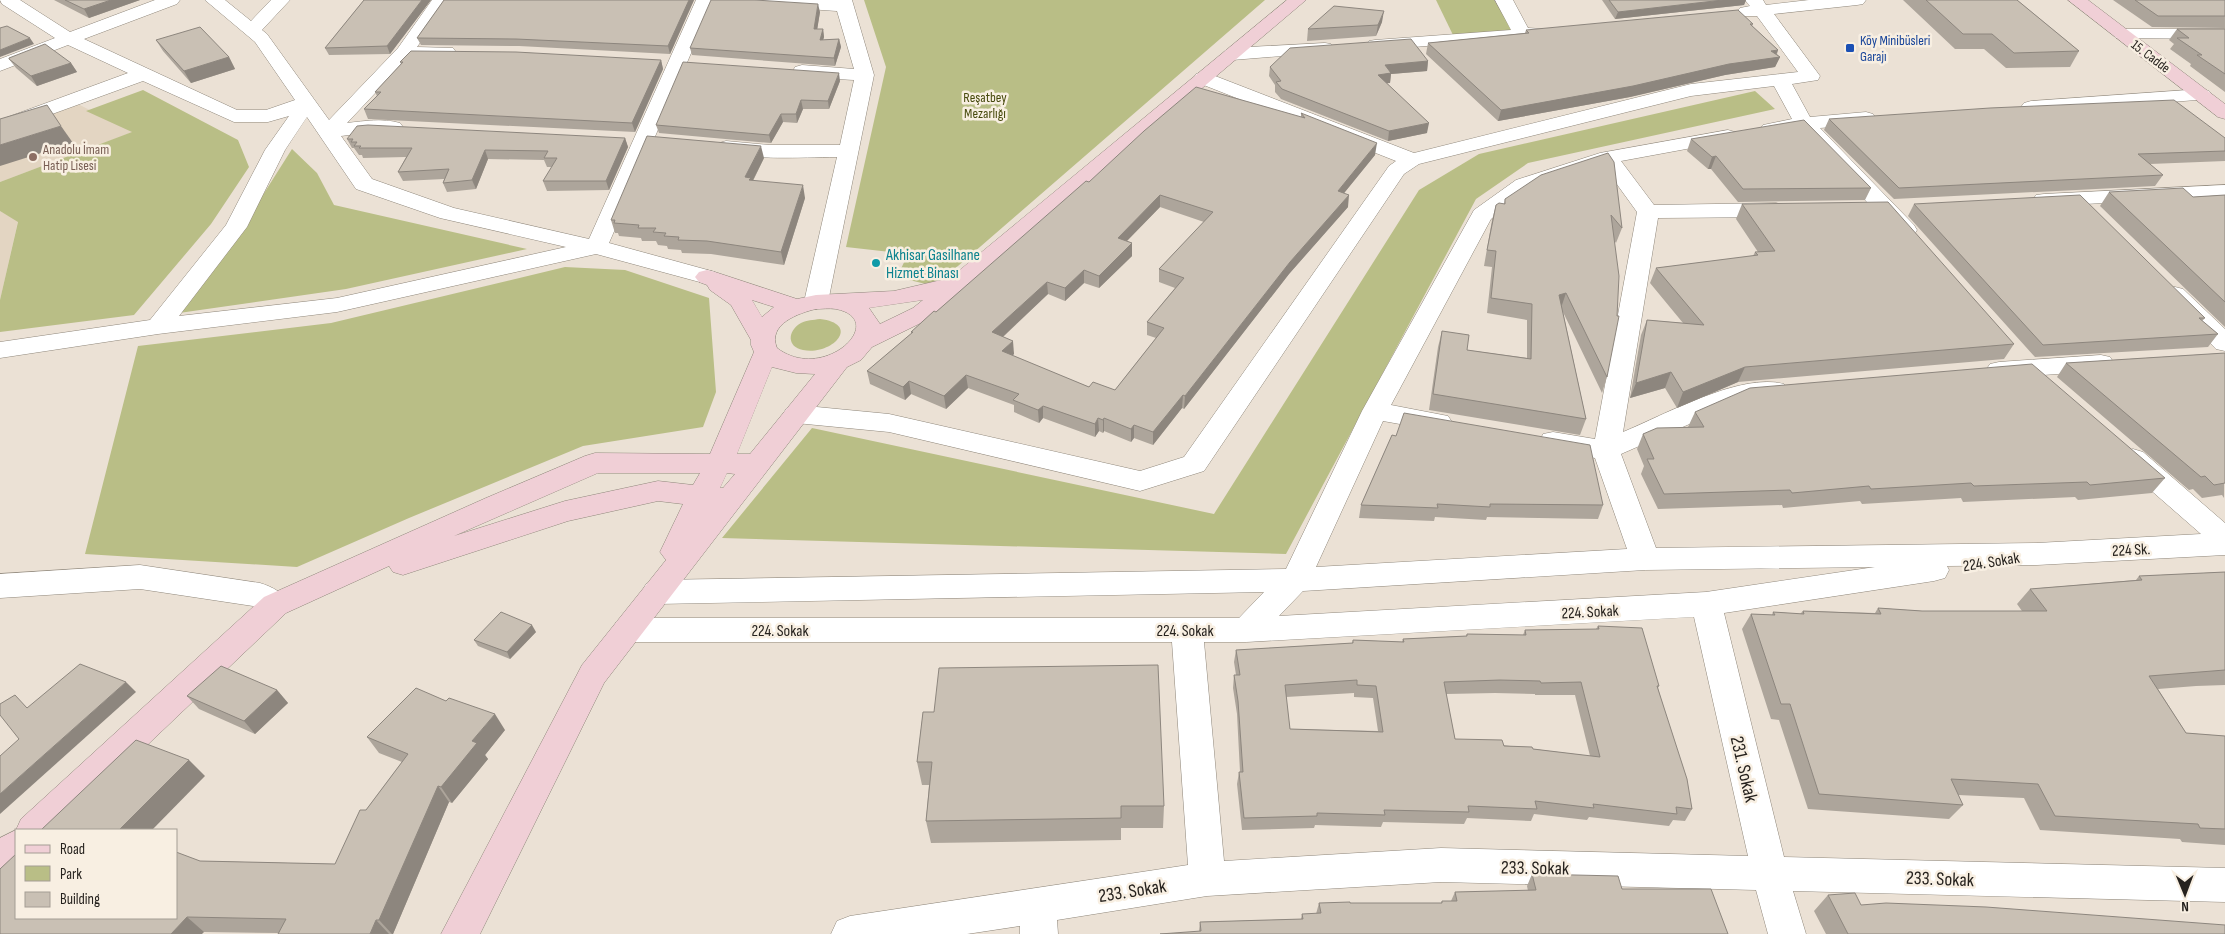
<svg xmlns="http://www.w3.org/2000/svg" width="2225" height="934" font-family="'Sofia Sans Condensed',sans-serif">
<style>
.built{fill:#e3d5c2}
.green{fill:#b9be86}
.lines{fill:none;stroke-linecap:round;stroke-linejoin:round}
.street-casing{stroke:#8f877b;stroke-width:1}
.secondary-casing{stroke:#8f877b;stroke-width:1}
.street{fill:#fff;fill-rule:evenodd}
.secondary{fill:#f0cfd6;fill-rule:evenodd}
.wall{fill:#ada59b;fill-rule:evenodd}
.shaded-wall{fill:#8d867e}
.building{fill:#c9c0b4;stroke:#8d867e;fill-rule:evenodd}
.transit-dot{fill:#1a4fb4;stroke:#f8efe2;stroke-width:2}
.education-dot{fill:#8d6e63;stroke:#f8efe2;stroke-width:2}
.culture-dot{fill:#0f9aa8;stroke:#f8efe2;stroke-width:2}
.labels{text-anchor:middle;stroke-width:5;stroke-linejoin:round;paint-order:stroke}
.far-transit-label{font-size:14px;fill:#164399;stroke:#f8efe2;text-anchor:start}
.far-street-label{font-size:14px;fill:#26221e;stroke:#f8efe2}
.far-park-label{font-size:14px;fill:#474a0d;stroke:#f8efe2}
.far-education-label{font-size:14px;fill:#785e54;stroke:#f8efe2;text-anchor:start}
.culture-label{font-size:16px;fill:#0d838f;stroke:#f8efe2;text-anchor:start}
.street-label{font-size:16px;fill:#26221e;stroke:#f8efe2}
.near-street-label{font-size:19px;fill:#26221e;stroke:#f8efe2}
</style>
<rect width="100%" height="100%" fill="#ebe1d5"/>
<!-- built -->
<g class="built">
<polygon points="72,101 133,132 0,182 0,127"/>
<polygon points="0,211 18,221 0,300"/>
</g>
<!-- green -->
<g class="green">
<polygon points="864,0 1265,0 958,266 930,285 897,277 908,254 846,247 886,67"/>
<polygon points="1436,0 1494,0 1515,30 1453,35"/>
<polygon points="143,90 238,140 249,167 211,224 134,315 0,332 0,300 18,222 0,211 0,182 132,132 86,111"/>
<polygon points="1755,91 1775,109 1528,163 1476,199 1286,554 722,538 812,428 1214,514 1419,190 1479,154"/>
<polygon points="292,149 317,173 334,205 527,249 346,289 179,313 247,220"/>
<polygon points="565,267 625,270 709,298 716,392 703,427 583,446 409,518 297,567 85,554 138,346 331,323"/>
<path d="M820,319C862,324 832,356 803,350C787,347 787,331 801,323C807,320 813,320 820,319Z"/>
</g>
<g class="lines">
<defs>
<g id="street">
<path d="M0,0H20L70,32L155,0H180L177,4L84,39L237,110H266L295,100L255,42L205,0H225L251,21L271,0H290L262,30L267,34L329,120L398,48L432,0H450L417,47L453,48L456,52L453,56L409,57L347,123C365,121 382,118 400,123L403,127L400,131L393,133L372,132L341,136L372,179L454,208L589,239L696,0H714L609,243L715,272L719,277L715,282L707,284L596,254L337,312L158,334L0,358V342L150,320L226,225L265,150L289,116L268,122H234L143,81L0,133V120L128,73L68,45L0,71V59L55,38L2,4ZM307,117L356,189L440,218L566,247L337,298L179,316L247,227L285,150Z"/>
<path d="M740,0H852L874,75L828,302L824,307L816,309L808,307L804,302L837,157C798,157 757,161 719,151L716,147L719,143L726,141L769,145H840L854,80L802,77L795,75L793,71L795,67L802,65L854,69L837,11L749,5L743,4Z"/>
<polygon points="1495,0 1513,0 1528,28 1543,29 1546,33 1543,37 1375,50 1369,49 1366,45 1369,41 1375,40 1511,30"/>
<polygon points="1745,0 1763,0 1766,5 1809,0 1866,0 1863,4 1857,5 1774,14 1820,76 1818,80 1792,84 1810,117 1866,112 1873,114 1876,118 1873,122 1866,124 1820,128 1914,225 1917,230 1914,235 1906,237 1898,235 1799,130 1770,135 1763,133 1760,129 1763,125 1792,119 1774,86 1691,96 1419,164 1404,174 1204,471 1140,491 889,432 796,423 787,420 783,414 787,408 796,405 889,414 1140,471 1184,457 1389,166 1396,161 1196,82 1194,78 1196,74 1203,72 1210,74 1414,153 1691,84 1798,72 1757,16 1740,16 1737,12 1740,8 1750,6"/>
<polygon points="2122,29 2225,29 2225,39 2116,38 2113,34 2116,30"/>
<polygon points="1325,43 1331,44 1334,48 1331,52 1232,60 1226,58 1223,54 1226,50 1232,48"/>
<polygon points="2202,89 2209,91 2212,95 2209,99 2031,113 2024,111 2021,107 2024,103 2031,101"/>
<path d="M1728,130L1735,132L1738,136L1735,140L1621,161L1654,205L1776,203L1784,205L1787,210L1784,215L1776,217L1658,218L1623,432C1664,415 1741,372 1784,384L1788,390L1784,396L1742,401L1621,454L1656,548L2037,543L2201,534L2123,466L2119,459L2123,452L2133,449L2143,452L2225,523V555L2037,565L1947,566L1949,570L1945,578L1934,581L1724,613L1784,857L2225,868V902L1793,891L1806,934H1768L1756,890L1441,882L1207,896L1057,920L1058,934H1020V926L967,934H831L837,921L850,916L1188,865L1172,642H628L617,639L612,630L617,621L628,618H1239L1264,592L657,604L646,600L642,592L646,584L657,580L1286,569L1362,411L1474,210L1516,180L1600,153ZM1603,165L1637,212L1595,439L1553,432L1543,434L1540,441L1543,448L1595,458L1627,549L1316,567L1383,421L1439,431L1448,428L1452,422L1448,416L1391,405L1491,219L1532,190ZM1875,567L1706,592L1279,616L1303,591L1645,570ZM1694,617L1748,856L1441,848L1224,861L1204,642H1246Z"/>
<polygon points="2225,185 2225,197 2044,206 2036,205 2033,200 2036,195 2044,194"/>
<polygon points="2175,287 2183,289 2225,329 2225,351 2216,349 2167,299 2163,294 2167,289"/>
<polygon points="2101,355 2110,357 2114,363 2110,369 2101,371 1999,378 1990,376 1986,370 1990,364 1999,362"/>
<path d="M140,565L260,583C273,587 284,593 290,605L286,613C272,618 265,614 253,606L140,589L0,598V574Z"/>
</g>
<g id="secondary">
<path d="M1287,0H1306L931,318L872,347L861,360L847,367L604,683L480,934H441L582,665L666,560L660,552L683,504L658,501L568,521L403,575L393,572L389,566L286,613L58,830H16L21,819L264,597L486,498L585,456L595,453L710,454L754,352L751,345V340L731,305L710,290L707,285L699,282L695,277L699,272L707,270L715,272L797,299L816,295L894,291L950,278ZM752,300L774,307L762,317ZM923,300L913,308L880,324L869,308ZM816,309C822,309 829,308 836,309C890,320 824,384 777,348C767,324 799,313 816,309ZM772,367L796,373L815,374L750,454H737ZM598,473H700L693,485L658,481L565,501L454,536ZM727,473L735,474L723,488H720Z"/>
<polygon points="2068,0 2088,0 2225,104 2225,119 2218,117"/>
<polygon points="16,830 16,871 0,879 0,838"/>
</g>
</defs>
<!-- street casing -->
<use href="#street" class="street-casing"/>
<!-- secondary casing -->
<use href="#secondary" class="secondary-casing"/>
<!-- street -->
<use href="#street" class="street"/>
<!-- secondary -->
<use href="#secondary" class="secondary"/>
</g>
<!-- wall -->
<g class="wall">
<polygon points="54,0 140,0 89,18"/>
<polygon points="364,0 431,0 390,54 329,55 325,48"/>
<polygon points="444,0 694,0 670,54 519,46 421,45 417,38"/>
<polygon points="1602,0 1746,0 1744,5 1615,19"/>
<polygon points="1903,0 2017,0 2079,51 2070,67 2006,68 1984,49 1955,49"/>
<polygon points="2113,0 2225,0 2225,28 2152,27"/>
<polygon points="820,12 817,29 823,29 824,37 823,40 839,39 841,47 835,66 692,55 690,48"/>
<polygon points="1382,22 1376,36 1307,41 1308,29"/>
<polygon points="1753,24 1752,26 1778,50 1777,54 1780,57 1775,67 1725,75 1630,97 1498,121 1426,54 1428,43 1525,33 1526,30"/>
<polygon points="2177,29 2225,29 2225,92 2190,66 2191,64 2170,49 2174,44 2169,40"/>
<polygon points="156,40 229,57 235,69 191,83 163,51"/>
<polygon points="9,59 71,63 77,72 37,86 16,68"/>
<polygon points="661,60 663,69 635,132 368,119 364,109 377,96 375,92 401,64 400,62"/>
<polygon points="1428,61 1427,71 1391,74 1390,83 1387,83 1427,133 1388,141 1281,99 1275,92 1275,85 1269,76 1270,67"/>
<polygon points="840,81 829,109 803,109 797,123 783,122 771,143 659,133 656,125"/>
<path d="M1301,113L1375,155L1344,193L1348,207L1289,274L1184,409L1182,408L1153,445L1134,438L1131,442L1104,431L1103,433L1099,431L1095,437L1043,418L1039,423L1014,412V405L968,388L946,409L911,394L905,400L870,384L867,371L911,334V332L936,312L1089,182L1301,117ZM1160,207L1204,222L1159,269V282L1175,288L1147,322V335L1156,338L1115,390L1089,387L1012,356L1014,354L1003,337L1048,294L1065,301L1084,283L1099,288L1132,256V243L1127,241Z"/>
<polygon points="1829,119 2225,138 2225,161 2150,164 2163,175 2155,186 1894,199 1824,130"/>
<polygon points="625,138 628,147 609,190 547,191 543,181 552,167 547,167 544,160 488,159 476,189 447,192 443,183 444,179 403,181 398,172 406,157 363,158 362,155 359,155 354,148 352,148 347,139"/>
<polygon points="1691,139 1871,188 1865,200 1738,202 1711,169 1708,169 1687,151"/>
<polygon points="1608,153 1622,228 1616,243 1614,240 1607,377 1602,393 1563,312 1586,419 1580,435 1429,410 1438,347 1442,331 1467,350 1527,358 1527,320 1487,313 1492,267 1484,266 1492,220 1496,205 1504,204 1505,199"/>
<polygon points="764,158 753,181 805,198 784,265 711,254 682,253 681,250 668,249 667,246 658,245 656,241 642,241 641,238 619,236 618,233 615,233 611,220"/>
<polygon points="2109,192 2193,197 2225,195 2225,327 2100,206"/>
<polygon points="1742,204 2014,344 2004,359 1738,382 1677,408 1665,388 1630,398 1641,335 1647,320 1683,323 1650,283 1656,268 1753,256 1755,252 1758,252 1736,219"/>
<polygon points="1914,204 2205,318 2202,321 2218,334 2208,347 2035,357 1908,216"/>
<polygon points="2225,353 2224,498 2222,495 2202,498 2193,489 2189,490 2057,377 2066,363"/>
<polygon points="1695,412 2165,478 2152,493 2078,500 2075,497 1963,502 1961,498 1862,504 1860,501 1783,508 1782,505 1658,509 1641,474 1644,466 1637,449 1643,434 1688,427"/>
<polygon points="1392,435 1603,505 1598,519 1487,517 1486,520 1435,517 1434,521 1359,518 1361,505"/>
<polygon points="2225,572 2225,685 2196,686 2158,689 2186,733 2225,736 2225,845 2182,842 2180,839 2040,830 2024,798 1958,795 1963,805 1949,819 1808,809 1779,720 1771,719 1742,629 1751,614 1772,615 1773,612 1800,614 1803,611 1875,613 1878,608 1922,611 2022,611 2017,604 2030,589 2136,580 2139,576"/>
<path d="M1598,626L1659,686L1658,688L1692,809L1685,821L1673,820L1669,826L1589,817L1587,820L1534,814L1531,821L1467,818L1464,824L1383,822L1381,827L1315,825L1314,828L1242,830L1237,784L1239,772H1240L1237,714L1233,688L1234,675H1236L1234,662L1236,650L1352,643L1353,640L1402,642L1403,639L1466,636L1467,634L1523,635L1525,630L1596,629ZM1354,693V697L1373,698L1378,731L1290,729L1286,697ZM1495,693L1535,694V695H1575L1590,756L1455,739L1446,694Z"/>
<polygon points="536,632 510,659 478,646 474,640"/>
<polygon points="277,690 288,703 255,734 199,709 187,696"/>
<polygon points="923,712 1164,806 1163,828 1121,828 1121,840 931,843 926,821 929,785 922,785 917,762"/>
<polygon points="505,730 485,755 488,759 452,803 449,802 393,934 278,934 278,933 204,932 0,934 200,861 335,864 366,810 402,762 379,753 367,737"/>
<polygon points="1532,874 1622,889 1199,931 1200,922 1301,919 1302,914 1316,914 1319,903 1441,903 1442,901 1451,901 1455,892 1528,891 1527,886"/>
<polygon points="1828,895 1861,905 2225,934 1826,934 1814,911"/>
</g>
<!-- shaded-wall -->
<g class="shaded-wall">
<polygon points="111,0 140,0 89,18 84,9"/>
<polygon points="422,0 431,0 390,54 387,46"/>
<polygon points="689,0 694,0 670,54 668,46"/>
<polygon points="1723,0 1746,0 1744,5 1615,19 1618,12"/>
<polygon points="818,4 820,12 816,37 814,29"/>
<polygon points="1384,11 1382,22 1376,36 1378,25"/>
<polygon points="823,29 824,37 821,47 820,40"/>
<polygon points="30,38 34,44 0,57 0,50"/>
<polygon points="839,39 841,47 835,66 834,58"/>
<polygon points="1778,50 1775,57 1780,57 1775,67 1725,75 1630,97 1498,121 1501,110"/>
<polygon points="229,57 235,69 191,83 184,71"/>
<polygon points="661,60 663,69 635,132 632,123"/>
<polygon points="1428,61 1427,71 1391,74 1390,83 1376,84 1378,75 1385,65"/>
<polygon points="71,63 77,72 37,86 31,76"/>
<polygon points="839,73 840,81 829,109 828,101"/>
<polygon points="801,100 803,109 797,123 796,114"/>
<polygon points="781,114 783,122 771,143 769,135"/>
<polygon points="1429,123 1427,133 1388,141 1389,131"/>
<polygon points="61,126 73,143 0,166 0,145"/>
<polygon points="625,138 628,147 609,190 606,181"/>
<polygon points="1377,143 1375,155 1336,203 1338,191"/>
<polygon points="761,146 764,158 752,182 754,191 745,177"/>
<polygon points="485,150 488,159 476,189 472,180"/>
<polygon points="1716,156 1711,169 1708,169 1712,157"/>
<polygon points="803,185 805,198 784,265 781,252"/>
<polygon points="1160,195 1160,207 1117,251 1118,238"/>
<polygon points="1349,195 1348,207 1289,274 1184,409 1185,396 1290,262"/>
<polygon points="1132,243 1132,256 1099,288 1099,276"/>
<polygon points="1084,270 1084,283 1065,301 1065,288"/>
<polygon points="1047,282 1048,294 994,345 992,332"/>
<polygon points="1566,293 1561,308 1559,295"/>
<polygon points="1013,341 1014,354 1003,364 1002,351"/>
<polygon points="1745,367 1738,382 1677,408 1683,392"/>
<polygon points="1671,372 1665,388 1630,398 1636,383"/>
<polygon points="966,375 968,388 946,409 944,396"/>
<polygon points="909,381 911,394 905,400 903,387"/>
<polygon points="1183,395 1182,408 1153,445 1153,432"/>
<polygon points="1043,406 1043,418 1039,423 1038,410"/>
<polygon points="1098,418 1099,431 1095,437 1095,424"/>
<polygon points="1104,418 1104,431 1103,433 1103,420"/>
<polygon points="1134,425 1134,438 1131,442 1131,429"/>
<polygon points="532,625 536,632 510,659 507,652"/>
<polygon points="126,682 136,692 0,814 0,794"/>
<polygon points="277,690 288,703 255,734 244,721"/>
<polygon points="495,714 505,730 485,755 488,759 452,803 441,787 472,741"/>
<polygon points="189,760 205,776 152,830 119,830"/>
<polygon points="438,786 449,802 393,934 392,934 379,920"/>
<polygon points="187,917 204,932 202,934 171,934"/>
<polygon points="376,920 389,934 370,934"/>
</g>
<!-- building -->
<g class="building">
<polygon points="65,0 111,0 84,9"/>
<polygon points="364,0 422,0 387,46 325,48"/>
<polygon points="444,0 689,0 668,46 516,39 417,38"/>
<polygon points="711,0 755,0 818,4 814,29 823,29 820,40 839,39 834,58 690,48"/>
<polygon points="1609,0 1723,0 1618,12"/>
<polygon points="1926,0 2017,0 2079,51 2014,53 1992,34 1963,34"/>
<polygon points="2135,0 2225,0 2225,16 2158,16"/>
<polygon points="1334,6 1384,11 1378,25 1308,29"/>
<polygon points="1738,10 1753,24 1750,24 1778,50 1771,51 1780,57 1729,64 1633,86 1501,110 1428,43 1529,33 1526,30"/>
<polygon points="7,26 30,38 0,50 0,28"/>
<polygon points="200,27 229,57 184,71 156,40"/>
<polygon points="2177,29 2225,29 2225,74 2197,55 2202,55 2177,38 2189,38"/>
<polygon points="1411,39 1428,61 1385,65 1391,73 1378,75 1429,123 1389,131 1282,89 1276,82 1281,81 1270,67 1290,48"/>
<polygon points="45,44 71,63 31,76 9,59 9,58"/>
<polygon points="411,51 516,52 661,60 632,123 364,109 381,92 375,92 403,62 400,62"/>
<polygon points="683,62 839,73 828,101 801,100 796,114 781,114 769,135 656,125"/>
<path d="M1196,87L1305,118L1301,113L1377,143L1338,191L1349,195L1290,262L1185,396L1183,395L1153,432L1134,425L1131,429L1104,418L1103,420L1098,418L1095,424L1043,406L1038,410L1013,400L1019,394L966,375L944,396L909,381L903,387L867,371L913,332H911L934,311L936,312L1070,195L1086,181L1089,182L1144,131ZM1160,195L1213,212L1159,269L1184,278L1147,322L1164,328L1115,390L1093,382L1089,387L1002,351L1013,341L992,332L1047,282L1065,288L1084,270L1099,276L1132,243L1118,238Z"/>
<polygon points="2174,100 2225,138 2225,151 2138,154 2163,175 1899,188 1829,119 1990,108"/>
<polygon points="47,105 61,126 0,145 0,119"/>
<polygon points="1804,120 1871,188 1743,189 1716,156 1712,157 1691,139"/>
<polygon points="368,125 625,138 606,181 543,181 557,158 544,158 548,151 485,150 472,180 443,183 449,169 398,172 412,148 359,148 361,146 354,146 357,142 351,142 353,139 347,139 357,126"/>
<polygon points="647,136 761,146 745,177 751,178 749,180 803,185 781,252 707,241 678,240 679,237 664,236 666,233 653,232 656,228 638,228 639,225 614,223 615,220 611,220"/>
<polygon points="1608,153 1614,162 1622,228 1611,215 1619,276 1617,316 1619,316 1607,377 1566,293 1559,295 1586,419 1433,394 1442,331 1469,335 1467,350 1531,359 1532,304 1491,298 1496,251 1487,250 1496,205 1499,203 1505,204 1505,199 1541,175"/>
<polygon points="2183,188 2193,197 2225,195 2225,302 2109,192"/>
<polygon points="2080,195 2205,318 2199,318 2218,334 2043,345 1914,204"/>
<polygon points="1888,202 2014,344 1745,367 1683,392 1671,372 1636,383 1647,320 1704,325 1656,268 1758,255 1755,252 1775,251 1742,204"/>
<polygon points="2225,353 2225,483 2214,485 2205,476 2201,477 2066,363"/>
<polygon points="2032,364 2165,478 2090,485 2087,482 1974,486 1971,483 1871,489 1869,486 1792,493 1790,490 1664,494 1647,459 1654,459 1643,434 1657,428 1704,427 1695,412 1750,388"/>
<polygon points="1404,413 1590,445 1603,505 1490,504 1490,507 1437,504 1438,508 1361,505 1392,435 1396,436"/>
<polygon points="2225,572 2225,670 2149,676 2186,733 2225,736 2225,829 2200,828 2198,824 2055,816 2038,784 1951,779 1963,805 1819,794 1790,704 1781,704 1751,614 1775,615 1773,612 1804,614 1803,611 1881,614 1878,608 1922,611 2047,611 2030,589 2142,580 2139,576"/>
<polygon points="501,612 532,625 507,652 474,640"/>
<path d="M1598,626L1642,628L1659,686H1657L1687,779L1692,809L1676,807L1677,814L1593,804L1594,808L1535,801L1537,809L1468,806L1469,812L1384,810L1385,815L1317,813V816L1244,818L1239,772H1243L1238,701L1234,675H1240L1236,650L1353,643V640L1404,642L1403,639L1467,636V634L1526,635L1525,630L1599,629ZM1357,680V685L1376,686L1383,732L1290,729L1285,685ZM1500,680L1540,681L1541,683L1581,682L1600,757L1533,749L1532,747L1504,746L1502,740L1455,739L1444,682Z"/>
<polygon points="80,664 126,682 0,794 0,756 19,739 0,715 0,704 15,695 27,708"/>
<polygon points="1158,665 1164,806 1121,806 1121,818 926,821 932,762 917,762 923,712 934,712 939,668"/>
<polygon points="221,666 277,690 244,721 187,696"/>
<polygon points="416,688 446,701 449,698 495,714 472,741 477,743 441,787 438,786 379,920 376,920 370,934 278,934 286,919 187,917 171,934 0,934 0,869 16,854 16,918 176,918 176,852 200,861 335,864 360,810 366,810 408,754 367,737"/>
<polygon points="136,740 189,760 119,830 120,830 41,830"/>
<polygon points="1532,874 1618,876 1622,889 1711,889 1728,934 1160,934 1201,931 1200,922 1303,919 1302,914 1321,913 1319,903 1350,902 1350,903 1442,903 1442,901 1457,901 1455,892 1536,890"/>
<polygon points="1855,893 1861,905 1886,903 1986,907 2225,925 2225,934 1848,934 1828,895"/>
</g>
<!-- markers -->
<rect class="transit-dot" x="1845" y="43" width="10" height="10" rx="2.5"/>
<circle class="education-dot" cx="33" cy="157" r="5"/>
<circle class="culture-dot" cx="876" cy="263" r="5"/>
<g class="labels">
<!-- far-transit labels -->
<g class="far-transit-label">
<text x="1860" y="45">Köy Minibüsleri<tspan x="1860" dy="16">Garajı</tspan></text>
</g>
<!-- far-street labels -->
<g class="far-street-label">
<text transform="translate(2151 56) rotate(37)" y="5">15. Cadde</text>
</g>
<!-- far-park labels -->
<g class="far-park-label">
<text x="985" y="102">Reşatbey<tspan x="985" dy="16">Mezarlığı</tspan></text>
</g>
<!-- far-education labels -->
<g class="far-education-label">
<text x="43" y="154">Anadolu İmam<tspan x="43" dy="16">Hatip Lisesi</tspan></text>
</g>
<!-- culture labels -->
<g class="culture-label">
<text x="886" y="260">Akhisar Gasilhane<tspan x="886" dy="18">Hizmet Binası</tspan></text>
</g>
<!-- street labels -->
<g class="street-label">
<text transform="translate(2131 549) rotate(-3)" y="6">224 Sk.</text>
<text transform="translate(1991 561) rotate(-9)" y="6">224. Sokak</text>
<text transform="translate(1590 611) rotate(-3)" y="6">224. Sokak</text>
<text x="780" y="636">224. Sokak</text>
<text x="1185" y="636">224. Sokak</text>
</g>
<!-- near-street labels -->
<g class="near-street-label">
<text transform="translate(1745 769) rotate(77)" y="7">231. Sokak</text>
<text transform="translate(1535 867) rotate(1)" y="7">233. Sokak</text>
<text transform="translate(1940 878) rotate(2)" y="7">233. Sokak</text>
<text transform="translate(1132 890) rotate(-9)" y="7">233. Sokak</text>
</g>
</g>
<!-- legend -->
<rect x="15" y="829" width="162" height="90" fill="#f8efe2" stroke="#a49d94"/>
<rect x="25" y="845" width="25" height="8" fill="#f0cfd6" stroke="#a49d94"/>
<text x="60" y="854" font-size="15" fill="#26221e">Road</text>
<rect x="25" y="866" width="25" height="15" fill="#b9be86" stroke="#a49d94"/>
<text x="60" y="879" font-size="15" fill="#26221e">Park</text>
<rect x="25" y="892" width="25" height="15" fill="#c9c0b4" stroke="#a49d94"/>
<text x="60" y="904" font-size="15" fill="#26221e">Building</text>
<!-- north arrow -->
<g transform="translate(2185 894) rotate(179)" stroke="#f8efe2" stroke-width="4" paint-order="stroke">
<path d="M0-4L9 19L0 12L-9 19Z" fill="#26221e"/>
<text y="-8" font-size="14" font-weight="bold" text-anchor="middle" fill="#26221e">N</text>
</g>
</svg>
